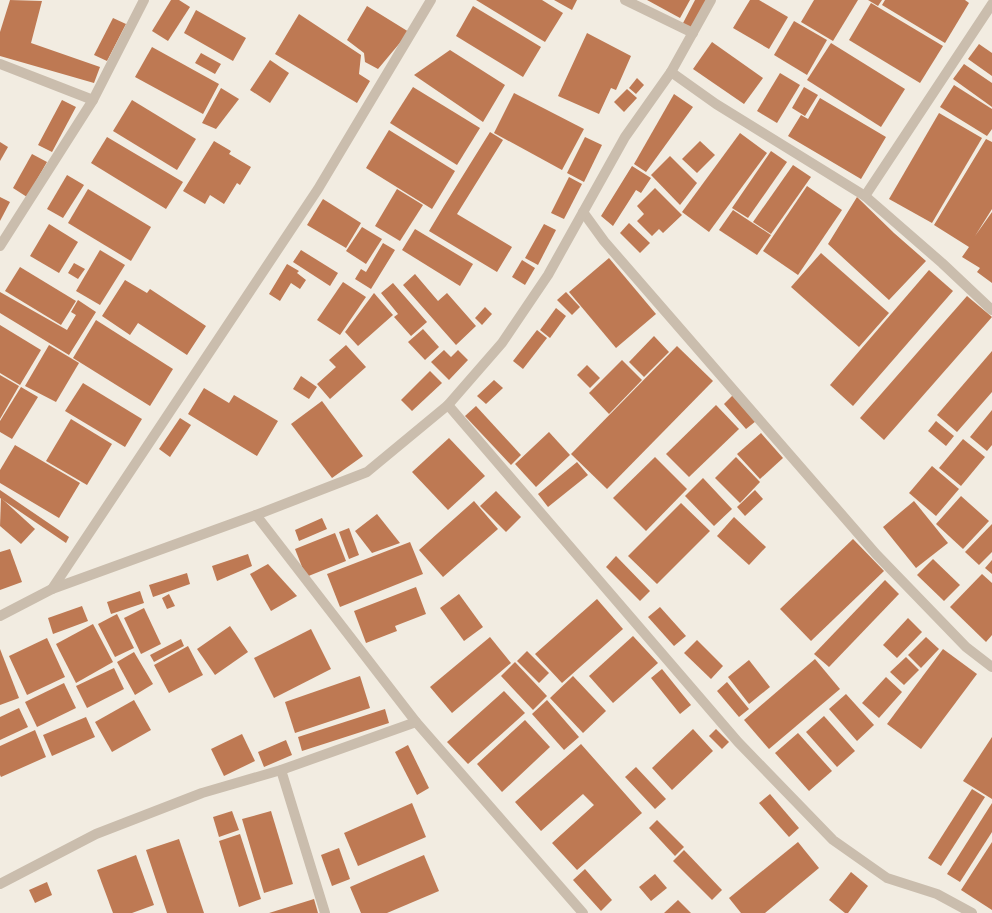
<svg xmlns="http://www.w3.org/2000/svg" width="992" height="913" font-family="Rubik,sans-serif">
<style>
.building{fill:#be7953}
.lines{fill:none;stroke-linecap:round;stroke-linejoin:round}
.minor{stroke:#cabdad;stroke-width:10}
</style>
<rect width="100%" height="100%" fill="#f2ece1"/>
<!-- building -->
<g class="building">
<polygon points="10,0 42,1 31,43 100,67 94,83 0,56 0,32"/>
<polygon points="171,0 179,0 190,7 168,41 152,31"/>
<polygon points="476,0 542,0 563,13 545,42"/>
<polygon points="554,0 577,0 572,10"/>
<polygon points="647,0 690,0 680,18"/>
<polygon points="695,0 710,0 693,31 682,25"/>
<polygon points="750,0 759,0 788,17 769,49 733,28"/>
<polygon points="814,0 858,0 833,41 801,22"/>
<polygon points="868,0 882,0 878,6"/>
<polygon points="885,0 965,0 969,3 945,43 882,5"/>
<polygon points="871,3 943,46 920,83 849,40"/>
<polygon points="367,6 409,32 378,69 365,62 364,53 347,40"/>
<polygon points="473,6 541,47 523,77 456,36"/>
<polygon points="196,10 246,38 233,61 184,33"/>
<polygon points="299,14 361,55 359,74 370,81 357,103 275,54"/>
<polygon points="113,18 126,24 107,61 94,55"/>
<polygon points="794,21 827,40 807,75 774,55"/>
<polygon points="587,33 631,56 616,90 611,88 599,114 558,96"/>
<polygon points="712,42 763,78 744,104 693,69"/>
<polygon points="831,43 905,89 881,127 807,80"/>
<polygon points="979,44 992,53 992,76 968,59"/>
<polygon points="152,47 219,84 203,114 135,77"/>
<polygon points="450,50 505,85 483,122 414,75"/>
<polygon points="201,53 221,64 215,74 195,63"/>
<polygon points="270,60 289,73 270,103 250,90"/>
<polygon points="964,64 992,83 992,107 953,79"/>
<polygon points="780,73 800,85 777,123 757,111"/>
<polygon points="637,78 644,85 636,94 629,88"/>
<polygon points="954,85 992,109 992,129 987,136 940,107"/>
<polygon points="413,87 480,128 457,165 390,123"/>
<polygon points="804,87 818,95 805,116 792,108"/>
<polygon points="221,88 239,99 216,129 202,123"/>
<polygon points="627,89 637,98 624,112 614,102"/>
<polygon points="514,93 584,129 562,170 494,133"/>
<polygon points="674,94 693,107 646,172 634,164"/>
<polygon points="820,98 886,137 861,179 788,136 801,115 808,119"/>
<polygon points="62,100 76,107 52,152 38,145"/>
<polygon points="132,100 196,139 177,170 113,131"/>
<polygon points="939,113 982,138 932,223 889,199"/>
<polygon points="389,130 455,171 432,209 366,168"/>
<polygon points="490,132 503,140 457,214 512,247 497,272 429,231 444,206 448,209 444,206"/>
<polygon points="740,133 767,153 709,232 682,212"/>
<polygon points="107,137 183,182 166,209 91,163"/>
<polygon points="585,137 602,145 584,182 567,173"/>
<polygon points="986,139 992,142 992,209 975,236 992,212 992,283 977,272 980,268 962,257 969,247 934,225"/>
<polygon points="214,141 231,151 229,154 251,167 240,185 237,183 224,204 210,195 205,204 183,191"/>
<polygon points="700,141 715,155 697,173 682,159"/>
<polygon points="0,142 8,147 0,161"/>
<polygon points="771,151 787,162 748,218 732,208"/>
<polygon points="32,154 47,162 27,197 13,188"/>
<polygon points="670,156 697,183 680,205 651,175"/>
<polygon points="793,165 811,177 771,234 753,222"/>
<polygon points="632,166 651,178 641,193 636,190 613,226 601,216"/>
<polygon points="67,175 84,185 63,218 47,209"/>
<polygon points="569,177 582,184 564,219 551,213"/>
<polygon points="807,186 842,210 798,275 763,251"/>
<polygon points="655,188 682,215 663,233 659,229 652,236 637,221 644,214 637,206"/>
<polygon points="88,189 151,227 131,261 68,223"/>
<polygon points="397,189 423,205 400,241 375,226"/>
<polygon points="0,197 10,202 0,221"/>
<polygon points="857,197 894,233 926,261 889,300 828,244"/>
<polygon points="323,199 361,223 346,248 307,225"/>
<polygon points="733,210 771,235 757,255 719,230"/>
<polygon points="629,223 650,243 640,253 620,233"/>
<polygon points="49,224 78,242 59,273 30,256"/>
<polygon points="544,224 556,230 538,265 525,258"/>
<polygon points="362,227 382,239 366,264 346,251"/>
<polygon points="415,229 473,264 460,286 402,250"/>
<polygon points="383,243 395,250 371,289 355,279 361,269 366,272"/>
<polygon points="100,250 125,265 100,305 76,291"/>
<polygon points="301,250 338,273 330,286 293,262"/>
<polygon points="821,253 889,313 859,347 791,287"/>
<polygon points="609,258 656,314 616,348 569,292"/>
<polygon points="522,260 535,268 525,285 512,277"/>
<polygon points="74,263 85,269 78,279 68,273"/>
<polygon points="287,264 299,271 297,273 306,280 300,289 291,283 280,301 269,294"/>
<polygon points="20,267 76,301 61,325 5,291"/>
<polygon points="929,270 953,291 853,406 830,385"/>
<polygon points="415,274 438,301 447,293 476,326 456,345 403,285"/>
<polygon points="125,280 147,293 150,289 206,326 187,355 138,323 130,335 102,316"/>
<polygon points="343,282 366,297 340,335 317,320"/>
<polygon points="393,283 427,322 411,336 394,317 398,314 381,293"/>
<polygon points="0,292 67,330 76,315 71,312 78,300 96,312 69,355 0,313"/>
<polygon points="566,292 580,307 572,315 557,300"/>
<polygon points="374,293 393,315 358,346 345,332"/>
<polygon points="967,296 992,317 884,440 860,418"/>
<polygon points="485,307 492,314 482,325 475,318"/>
<polygon points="556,308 566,316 550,338 540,330"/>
<polygon points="96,320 173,369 150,406 73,358"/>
<polygon points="0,325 41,350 20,385 0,373"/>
<polygon points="423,329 439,347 425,360 408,342"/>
<polygon points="537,330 547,338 523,369 513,361"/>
<polygon points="654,336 669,352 644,377 629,362"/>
<polygon points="49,345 79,363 56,402 25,386"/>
<polygon points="346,345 366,367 330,399 317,384 336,367 329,360"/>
<polygon points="677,346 713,381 607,489 571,454"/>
<polygon points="444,350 451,357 458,350 468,360 449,380 431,362"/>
<polygon points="992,351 992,392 957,432 937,415"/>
<polygon points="622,360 642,380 609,414 589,393"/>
<polygon points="587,365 600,378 590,388 577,375"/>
<polygon points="430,371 442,383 412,411 401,400"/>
<polygon points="0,375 19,386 0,419"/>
<polygon points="301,376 317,387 309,399 293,389"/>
<polygon points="494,380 503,388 486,404 477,396"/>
<polygon points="83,383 142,419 125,447 65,411"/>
<polygon points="21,387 38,397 12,439 0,432 0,421"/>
<polygon points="204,388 229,403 234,395 278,421 257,456 188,414"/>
<polygon points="733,395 756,421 746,429 724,404"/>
<polygon points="322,401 363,456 332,478 291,424"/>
<polygon points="716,405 739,429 689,477 666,454"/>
<polygon points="476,406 521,455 511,465 465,416"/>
<polygon points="992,410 992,445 987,451 970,437"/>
<polygon points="180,418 191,425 170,457 159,449"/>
<polygon points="71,419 112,444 87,485 46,461"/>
<polygon points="936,421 954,436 946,446 928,431"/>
<polygon points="549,432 570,455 536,487 515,464"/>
<polygon points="761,433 783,458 760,479 737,454"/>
<polygon points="449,438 485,476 448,510 412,472"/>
<polygon points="963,439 985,457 961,486 939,468"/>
<polygon points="15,445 80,483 59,518 0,483 0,470"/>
<polygon points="655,457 687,489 646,531 613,498"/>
<polygon points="736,457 760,482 740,503 715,478"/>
<polygon points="577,462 588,475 548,507 538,494"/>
<polygon points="932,466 959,489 936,516 909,493"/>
<polygon points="703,478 732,509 714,526 685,496"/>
<polygon points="0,490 69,537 66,543 0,498"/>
<polygon points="755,490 763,499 745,516 737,507"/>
<polygon points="496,491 521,517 506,532 480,506"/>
<polygon points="961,496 989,521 963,549 936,524"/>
<polygon points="1,498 35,529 21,544 0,526"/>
<polygon points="474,501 498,529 443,577 419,550"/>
<polygon points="914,501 948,543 916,568 883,527"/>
<polygon points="681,503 710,531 657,584 628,556"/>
<polygon points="377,514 400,543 372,553 355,531"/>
<polygon points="734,517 766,547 749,565 717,536"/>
<polygon points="322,518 327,529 299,541 295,530"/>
<polygon points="992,524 992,552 979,565 965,552"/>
<polygon points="349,528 359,555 349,559 339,532"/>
<polygon points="335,533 346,561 306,577 295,549"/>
<polygon points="853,539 884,571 811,641 780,609"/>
<polygon points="410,542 423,574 340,607 327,574"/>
<polygon points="10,549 22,582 0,590 0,552"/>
<polygon points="248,554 252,566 217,581 212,566"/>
<polygon points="616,556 650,591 640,601 606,567"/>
<polygon points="933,559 960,585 944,601 917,575"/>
<polygon points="992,560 992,574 985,568"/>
<polygon points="268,564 297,596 271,611 250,574"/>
<polygon points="187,573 190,584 153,597 149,585"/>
<polygon points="982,574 992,583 992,635 986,642 950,607"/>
<polygon points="885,580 899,594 829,667 814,654"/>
<polygon points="416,587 426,614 395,626 397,631 366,643 354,611"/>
<polygon points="140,591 144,603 111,614 107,602"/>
<polygon points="169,594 175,606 167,609 162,598"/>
<polygon points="459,594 483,627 464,641 440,608"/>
<polygon points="597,599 623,629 562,683 535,654"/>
<polygon points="82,606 88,621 53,634 48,618"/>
<polygon points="660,607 686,636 674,646 648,617"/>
<polygon points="144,608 161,644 141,654 124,618"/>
<polygon points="117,614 134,648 115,657 98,624"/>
<polygon points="908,618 922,632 897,658 883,645"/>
<polygon points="93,624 113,662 76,683 56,644"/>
<polygon points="230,626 248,652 215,675 197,649"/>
<polygon points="311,629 331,669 274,698 254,658"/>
<polygon points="633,636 658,663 613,703 589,676"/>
<polygon points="490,637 511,663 452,713 430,687"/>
<polygon points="926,637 939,649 921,668 908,655"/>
<polygon points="47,638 65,677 27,695 9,656"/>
<polygon points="181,639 184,646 154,662 150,655"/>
<polygon points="697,640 723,666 711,679 684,653"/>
<polygon points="188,646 203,675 169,693 154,665"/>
<polygon points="0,649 19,698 0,705"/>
<polygon points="943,649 977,674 921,749 887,724"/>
<polygon points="527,651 549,673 539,683 517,661"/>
<polygon points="134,652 153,684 135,695 117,662"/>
<polygon points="906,657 919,670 904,685 890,672"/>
<polygon points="815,659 840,689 769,749 744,720"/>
<polygon points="749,660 770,687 749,704 728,677"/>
<polygon points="515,662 547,696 533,710 501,676"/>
<polygon points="114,668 124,689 87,708 76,686"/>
<polygon points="662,669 691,705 680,714 651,678"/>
<polygon points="360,676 370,708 295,733 285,702"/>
<polygon points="573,676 606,711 583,733 550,698"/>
<polygon points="886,677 902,692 879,718 862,703"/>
<polygon points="727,682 749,709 739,717 717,691"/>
<polygon points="64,683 76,708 37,727 25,702"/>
<polygon points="504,691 525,713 468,764 447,742"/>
<polygon points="846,694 874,725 857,741 829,709"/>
<polygon points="134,700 151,730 112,752 95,722"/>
<polygon points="547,700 579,737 564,750 532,714"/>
<polygon points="19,708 28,727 0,740 0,717"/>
<polygon points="385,709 389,723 302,751 298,737"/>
<polygon points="824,716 855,751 837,767 806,732"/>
<polygon points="86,717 95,737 52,756 43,735"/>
<polygon points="525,720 550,747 502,792 477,764"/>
<polygon points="693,729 713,751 672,790 652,768"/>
<polygon points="716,729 729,742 722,749 709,736"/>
<polygon points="35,730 46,757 1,777 0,775 0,746"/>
<polygon points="798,733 832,771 809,791 775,753"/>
<polygon points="242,734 255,761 224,776 211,749"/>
<polygon points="992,737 992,799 963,781"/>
<polygon points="286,740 292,755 264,767 258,752"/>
<polygon points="581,744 642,813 577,870 552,843 594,805 583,794 541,831 515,802"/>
<polygon points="408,745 429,788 417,795 395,752"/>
<polygon points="636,767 666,799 655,809 625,777"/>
<polygon points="972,789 985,797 941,866 928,858"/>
<polygon points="770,794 799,828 789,837 759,803"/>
<polygon points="412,803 426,837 358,866 344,833"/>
<polygon points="992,803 992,832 960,882 947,874"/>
<polygon points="232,811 239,830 219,837 213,817"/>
<polygon points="271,811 293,884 264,893 242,819"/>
<polygon points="657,820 684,847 675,856 649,828"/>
<polygon points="240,834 261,899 239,907 219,841"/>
<polygon points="179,839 204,913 167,913 146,850"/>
<polygon points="798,842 819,868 765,913 741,913 729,898"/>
<polygon points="992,842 992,910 961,890"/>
<polygon points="339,848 350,879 332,886 321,855"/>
<polygon points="684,850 722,890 712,900 673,861"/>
<polygon points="136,855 154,905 132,913 113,913 97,870"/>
<polygon points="424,855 439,891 387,913 361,913 350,887"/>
<polygon points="585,869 612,900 601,911 573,880"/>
<polygon points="851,872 868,886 848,913 845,913 829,900"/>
<polygon points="655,874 667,888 651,901 639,887"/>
<polygon points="47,882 52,895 35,903 29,890"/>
<polygon points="314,899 318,913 269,913"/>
<polygon points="678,900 691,913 664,913"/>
</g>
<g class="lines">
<!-- minor -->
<g class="minor">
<polyline points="625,0 693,33"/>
<polyline points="0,64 93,100"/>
<polyline points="671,72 716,104 865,196 942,263 992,310"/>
<polyline points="865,196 992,4"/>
<polyline points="583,212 604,241 876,554 966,647 992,667"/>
<polyline points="0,246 93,100 144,0"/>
<polyline points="448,405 738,742 833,840 887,878 937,894 972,913"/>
<polyline points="256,515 416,722 583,913"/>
<polyline points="52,589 318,189 431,0"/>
<polyline points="0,616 52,589 256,515 367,472 448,405 502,343 548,275 625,137 671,72 711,0"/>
<polyline points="281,770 325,913"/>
<polyline points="0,884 96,834 202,793 281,770 416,722"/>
</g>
</g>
</svg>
